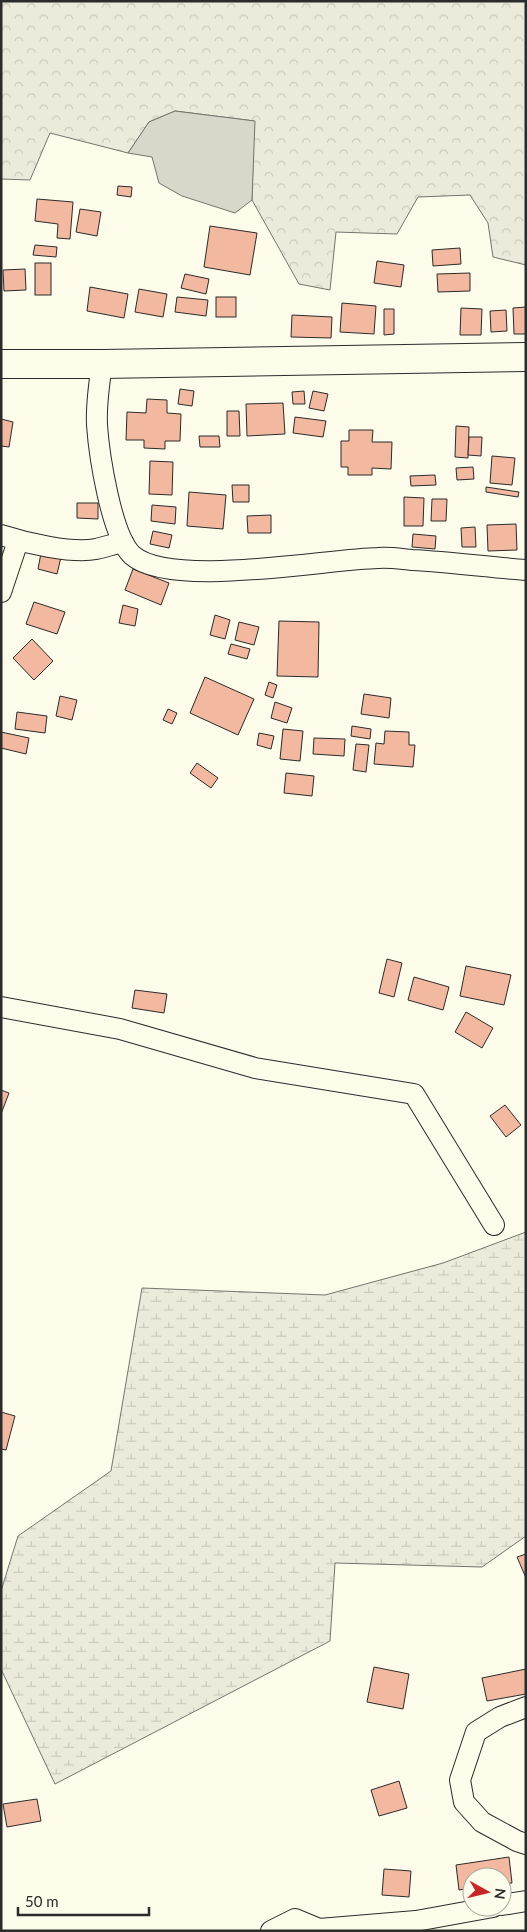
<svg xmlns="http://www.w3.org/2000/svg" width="527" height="1932" font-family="Lato,sans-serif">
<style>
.forest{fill:url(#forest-crowns);stroke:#74746e}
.wetland{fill:url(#wetland-marsh);stroke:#74746e}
.water{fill:#d8d7c9;stroke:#74746e}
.building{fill:#f2b8a0;stroke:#2b2b2b}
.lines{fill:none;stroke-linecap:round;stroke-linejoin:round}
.minor-casing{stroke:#2b2b2b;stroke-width:22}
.highway-casing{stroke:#2b2b2b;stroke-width:30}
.minor{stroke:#fdfbea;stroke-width:20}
.highway{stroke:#fdfbea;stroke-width:28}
</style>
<defs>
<pattern id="forest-crowns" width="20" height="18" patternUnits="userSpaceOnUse" patternTransform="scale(1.25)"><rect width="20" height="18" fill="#ecebdb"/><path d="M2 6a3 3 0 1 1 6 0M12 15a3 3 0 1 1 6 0" fill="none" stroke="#cbcabc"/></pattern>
<pattern id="wetland-marsh" width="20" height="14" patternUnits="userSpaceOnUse" patternTransform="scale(1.25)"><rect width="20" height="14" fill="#ecebdb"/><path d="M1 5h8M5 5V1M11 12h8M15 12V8" fill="none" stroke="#cbcabc"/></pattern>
</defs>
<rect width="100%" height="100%" fill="#fdfbea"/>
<!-- forest -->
<polygon class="forest" points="1,1 526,1 526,265 493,257 488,223 470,195 418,197 397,234 336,232 330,290 299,284 252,200 254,121 175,111 149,122 128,153 50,133 30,180 1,179"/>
<!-- wetland -->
<polygon class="wetland" points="526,1232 526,1536 482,1567 335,1563 330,1641 55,1784 1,1669 1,1591 18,1536 111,1471 142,1288 325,1295 443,1263"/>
<!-- water -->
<polygon class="water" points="175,111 255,121 252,200 235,213 182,196 159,183 152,157 128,153 149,122"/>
<!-- building -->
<g class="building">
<polygon points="118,186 132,187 131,197 117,195"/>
<polygon points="37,199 73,202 70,239 57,238 58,224 35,221"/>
<polygon points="80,209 101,212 97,236 76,232"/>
<polygon points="210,226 257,233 250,275 204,267"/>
<polygon points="35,245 57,247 56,257 33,255"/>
<polygon points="460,248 461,264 433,266 432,250"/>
<polygon points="377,261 404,265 401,287 374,283"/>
<rect x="35" y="263" width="16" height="32"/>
<polygon points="25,269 26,290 4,291 3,270"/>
<polygon points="470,273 470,291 438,292 437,274"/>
<polygon points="185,274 209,279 206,294 181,288"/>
<polygon points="90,287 128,294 124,318 87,311"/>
<polygon points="139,289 167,294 163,317 135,312"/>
<polygon points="177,297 208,300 206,316 175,312"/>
<rect x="216" y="297" width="20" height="20"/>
<polygon points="342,303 376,306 374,334 340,332"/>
<polygon points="526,307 526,334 514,334 513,308"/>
<polygon points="461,308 482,309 481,335 460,335"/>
<polygon points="384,309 394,309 394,334 384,335"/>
<polygon points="506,310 507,331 491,332 490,311"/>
<polygon points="292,315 332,317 331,338 291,337"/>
<polygon points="180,389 194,391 192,406 178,404"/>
<polygon points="304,391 305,404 293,404 292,392"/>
<polygon points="313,391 328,394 324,411 309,408"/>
<polygon points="147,399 167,400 167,413 181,414 180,441 165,441 165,449 144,448 144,440 126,440 127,412 146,413"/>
<polygon points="283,403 285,434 247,436 246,404"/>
<polygon points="227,411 239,411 240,436 227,436"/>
<polygon points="295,417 326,421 323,437 293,433"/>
<polygon points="1,419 13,422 9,447 1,446"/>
<polygon points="456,426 469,427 468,458 455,457"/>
<polygon points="349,430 373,430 372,442 392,442 391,469 372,468 372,475 348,475 348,467 341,467 341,441 349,441"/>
<polygon points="199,436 219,436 220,447 200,447"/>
<polygon points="469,437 482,437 481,456 468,455"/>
<polygon points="492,456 515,458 512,485 490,483"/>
<polygon points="150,461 173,462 172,495 149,494"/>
<polygon points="473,467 474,479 457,480 456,468"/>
<polygon points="435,475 436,485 411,486 410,476"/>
<polygon points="232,485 249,485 249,502 233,502"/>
<polygon points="486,487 519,492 518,497 486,492"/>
<polygon points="189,492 226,495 223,529 187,526"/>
<polygon points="404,497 424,498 423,526 404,526"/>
<polygon points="432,499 447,499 446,521 431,521"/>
<polygon points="77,503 98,503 98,519 77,518"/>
<polygon points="152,505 176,507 175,524 151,521"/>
<polygon points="271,515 271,533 248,533 247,516"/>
<polygon points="516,524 517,550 488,551 487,525"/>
<polygon points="475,527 476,547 462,547 461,528"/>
<polygon points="153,531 172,535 169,548 150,544"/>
<polygon points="413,534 436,536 435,549 412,547"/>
<polygon points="41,553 61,557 57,574 38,569"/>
<polygon points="133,569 169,583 161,605 125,590"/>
<polygon points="34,602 65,612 57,634 26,624"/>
<polygon points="123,605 138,609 135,626 119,623"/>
<polygon points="215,615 230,620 225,639 210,635"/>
<polygon points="279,621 319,622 318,677 277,676"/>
<polygon points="239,622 259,627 254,645 235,640"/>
<polygon points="32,639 53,661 34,680 13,658"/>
<polygon points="231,644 250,649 247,659 228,654"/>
<polygon points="205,677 254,699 238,735 190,713"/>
<polygon points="269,682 277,685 273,698 265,695"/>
<polygon points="364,694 391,698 389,718 361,714"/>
<polygon points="60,696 77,700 72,720 56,716"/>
<polygon points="275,702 292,708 287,723 271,718"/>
<polygon points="168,709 177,713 172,724 163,720"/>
<polygon points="17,712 47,716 45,733 15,729"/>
<polygon points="352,726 371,729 370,739 351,736"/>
<polygon points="283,729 303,731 300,761 280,759"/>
<polygon points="385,731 409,732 409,745 415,745 413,767 374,764 376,743 384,744"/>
<polygon points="1,732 29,738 26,754 1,748"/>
<polygon points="259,733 274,736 271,749 257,745"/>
<polygon points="314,738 345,739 344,756 313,754"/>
<polygon points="356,744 369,745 366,772 353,770"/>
<polygon points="197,763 218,778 211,788 190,773"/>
<polygon points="286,773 314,776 312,796 284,793"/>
<polygon points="387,959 402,963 394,997 379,993"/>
<polygon points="466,966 511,975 504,1005 460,996"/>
<polygon points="414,977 449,987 443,1010 408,1000"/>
<polygon points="135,990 167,994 164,1013 132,1008"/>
<polygon points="466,1012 493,1028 482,1048 455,1032"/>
<polygon points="1,1090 9,1093 1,1114"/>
<polygon points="505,1105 521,1125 506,1137 490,1116"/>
<polygon points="1,1412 15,1416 6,1450 1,1449"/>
<polygon points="526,1554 526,1578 517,1557"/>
<polygon points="374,1667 409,1674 403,1709 367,1702"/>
<polygon points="526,1669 526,1694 487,1701 482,1678"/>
<polygon points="399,1781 407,1808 379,1816 371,1790"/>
<polygon points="37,1799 41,1821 7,1827 3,1804"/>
<polygon points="509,1857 512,1883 502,1884 502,1877 472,1877 472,1888 459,1890 456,1865"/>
<polygon points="384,1869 411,1871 409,1897 382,1895"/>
</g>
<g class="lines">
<defs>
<g id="minor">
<path d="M102,364C99,384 96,405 97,425C99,454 111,535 132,555C170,589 326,559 378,558C390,557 401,559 412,560C450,562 488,567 526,570"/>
<path d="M1,535C26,543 72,554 96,549C105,547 114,544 123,542"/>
<polyline points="1,592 18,541"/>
<polyline points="1,1007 120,1029 255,1068 414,1094 494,1225"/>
<polyline points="526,1707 500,1717 476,1732 460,1780 464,1802 482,1822 517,1841 526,1844"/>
<polyline points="502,1905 526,1901"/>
<polyline points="271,1931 295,1919 319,1929"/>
<polyline points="315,1931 319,1929 416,1921 493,1907"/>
</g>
<polyline id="highway" points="1,364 102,364 526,357"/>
</defs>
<!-- minor casing -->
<use href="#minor" class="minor-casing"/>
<!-- highway casing -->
<use href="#highway" class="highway-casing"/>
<!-- minor -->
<use href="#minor" class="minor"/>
<!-- highway -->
<use href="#highway" class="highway"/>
</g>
<!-- border -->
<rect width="527" height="1932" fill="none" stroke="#2b2b2b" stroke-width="5"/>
<!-- north arrow -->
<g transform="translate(487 1892) rotate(98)"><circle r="24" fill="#fdfbea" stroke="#a9a89e"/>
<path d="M0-4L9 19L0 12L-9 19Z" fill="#c62828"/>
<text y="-8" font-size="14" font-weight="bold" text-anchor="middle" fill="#2b2b2b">N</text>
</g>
<!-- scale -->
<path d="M18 1907v8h131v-8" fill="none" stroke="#2b2b2b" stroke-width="2.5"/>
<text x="25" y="1907" font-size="15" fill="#2b2b2b" stroke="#fdfbea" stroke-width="4" paint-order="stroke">50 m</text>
</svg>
